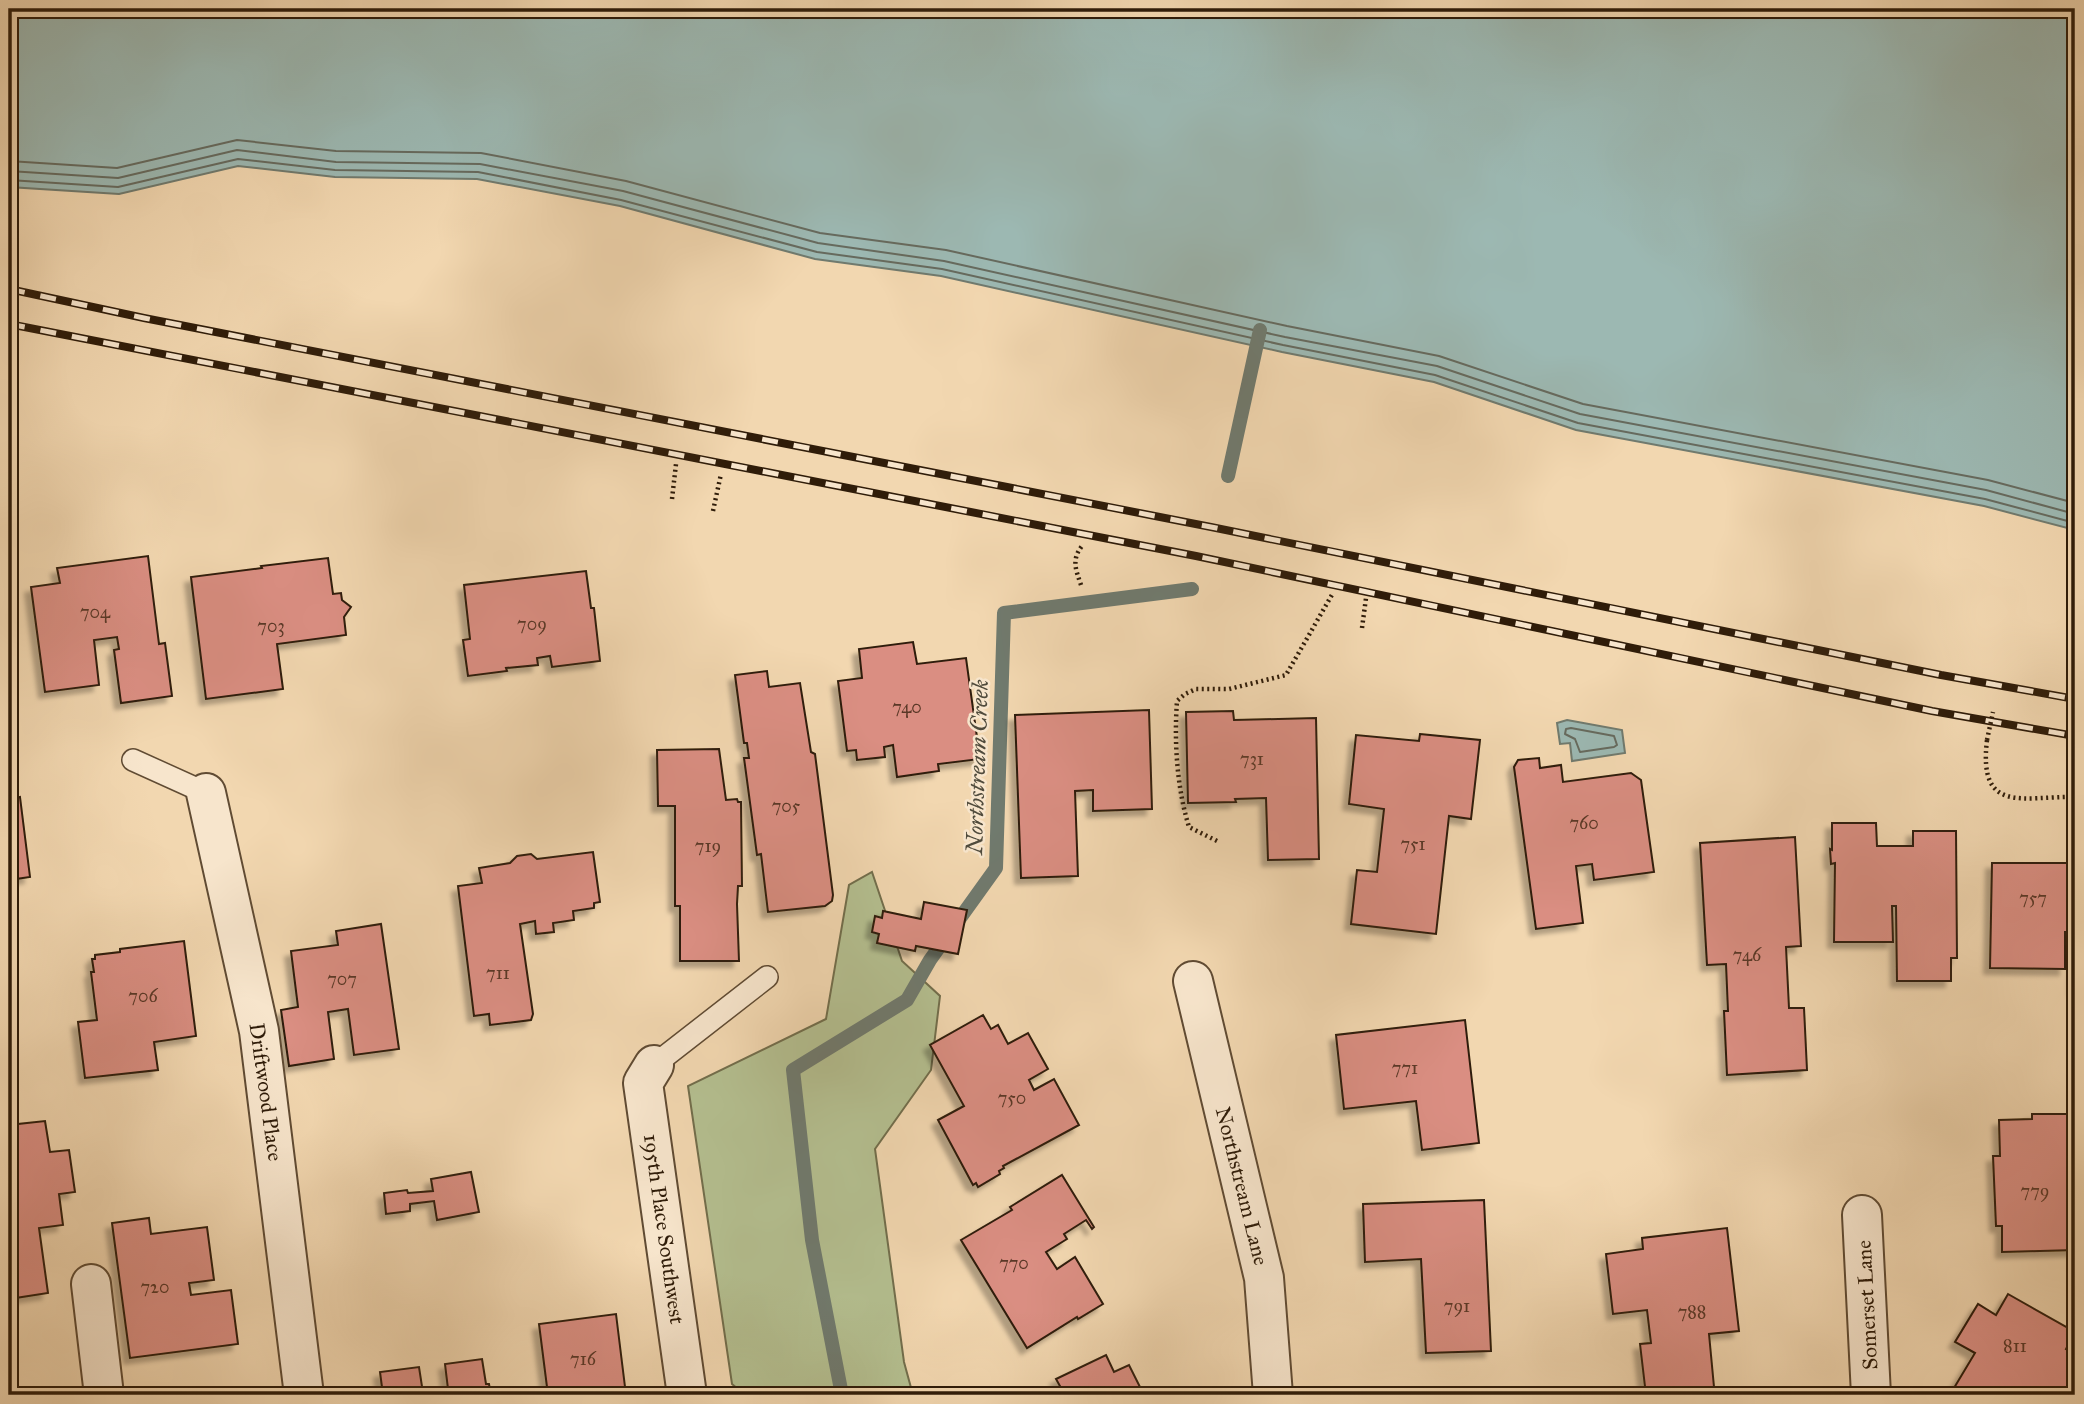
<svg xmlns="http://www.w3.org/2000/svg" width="2084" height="1404" font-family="'IM FELL Great Primer',serif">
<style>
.green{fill:#b4bf90;stroke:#726e4c;stroke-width:2}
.water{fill:#9cb8b2;stroke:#707a6e;stroke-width:2}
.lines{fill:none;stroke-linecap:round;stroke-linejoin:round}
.shore{stroke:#666a5e;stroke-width:2}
.stream{stroke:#707a6e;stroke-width:14}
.building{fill:#da8e82;stroke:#2f1c09;stroke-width:2;filter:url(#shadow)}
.lane-casing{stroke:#604b33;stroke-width:24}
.street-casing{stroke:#604b33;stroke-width:42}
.path{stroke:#2f1c09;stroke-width:4.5;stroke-dasharray:2 3.5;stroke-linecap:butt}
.lane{stroke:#f7e5cc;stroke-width:21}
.street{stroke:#f7e5cc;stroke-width:38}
.rail-casing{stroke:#2f1c09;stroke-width:8}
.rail{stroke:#f7e5cc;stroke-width:5;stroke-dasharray:16;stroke-linecap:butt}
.path-bridge{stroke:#2f1c09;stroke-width:4.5;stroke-dasharray:2 3.5;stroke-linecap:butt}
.labels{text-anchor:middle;stroke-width:5;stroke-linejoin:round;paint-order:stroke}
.number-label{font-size:18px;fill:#5a3827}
.street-label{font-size:21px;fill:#2f1c09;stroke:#f7e5cc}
.water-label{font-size:23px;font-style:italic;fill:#504b3c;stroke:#f7e5cc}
</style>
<defs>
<filter id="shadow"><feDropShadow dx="-6" dy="6" stdDeviation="2" flood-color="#0004"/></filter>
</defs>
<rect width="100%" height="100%" fill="#f2d7b0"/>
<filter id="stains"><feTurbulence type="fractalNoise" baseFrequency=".00286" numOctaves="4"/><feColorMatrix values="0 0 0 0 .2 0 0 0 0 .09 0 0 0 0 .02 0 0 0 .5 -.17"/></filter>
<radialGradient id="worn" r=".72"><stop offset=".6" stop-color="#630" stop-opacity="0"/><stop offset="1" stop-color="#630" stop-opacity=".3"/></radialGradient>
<!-- green -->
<polygon class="green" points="872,872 902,961 940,996 931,1070 875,1149 904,1362 913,1395 745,1395 732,1384 688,1086 826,1019 849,885"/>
<!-- water -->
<g class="water">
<polygon points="9,9 2075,9 2075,530 1984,506 1576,430 1434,382 1282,352 941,276 815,259 620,206 477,179 335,177 238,166 119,194 9,187"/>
<polygon points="1567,720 1622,730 1625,753 1572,761 1570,743 1560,744 1557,723"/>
</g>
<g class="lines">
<!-- shore -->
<g class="shore">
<polyline points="9,161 117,168 237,140 336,151 481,153 626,181 820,233 946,250 1287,326 1439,356 1583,404 1988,480 2075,503"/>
<polyline points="9,171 118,178 237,150 336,162 480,164 623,191 818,243 944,261 1285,337 1437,366 1580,414 1986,490 2075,514"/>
<polyline points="9,180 118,187 238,159 335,170 478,172 621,200 817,252 942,269 1283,345 1435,375 1578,423 1985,499 2075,523"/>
<polygon points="1571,728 1614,736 1617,745 1614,747 1580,752 1575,739 1565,734 1566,729"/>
</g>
<!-- stream -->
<g class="stream">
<polyline points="1228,476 1260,330"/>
<polyline points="842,1395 812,1240 793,1070 907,1000 930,960 996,868 1004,613 1192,589"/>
</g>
</g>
<!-- building -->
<g class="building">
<polygon points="148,556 159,644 165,643 172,696 121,703 114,650 119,649 117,637 94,640 99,685 45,692 31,587 60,583 57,568"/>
<polygon points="328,558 333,594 341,593 342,600 351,607 344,617 346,635 277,644 283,689 206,699 191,577 262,568 261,566"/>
<polygon points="586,571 591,608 594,608 600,661 552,667 550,656 537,658 538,665 506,668 507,671 468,676 463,640 470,639 464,585"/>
<polygon points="913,642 917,664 966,658 980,759 938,764 939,771 897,777 893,745 884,747 885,757 857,760 856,750 847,751 838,681 862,678 859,649"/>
<polygon points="767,671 769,687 800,683 811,752 815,754 833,895 832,901 825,906 768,912 761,854 757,855 744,758 749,758 747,743 744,743 735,675"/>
<polygon points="1149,710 1152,809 1093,811 1093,790 1075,791 1078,876 1021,878 1015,715"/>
<polygon points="1233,711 1234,720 1316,718 1319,859 1268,860 1266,798 1235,799 1236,802 1188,803 1186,712"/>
<polygon points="1420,734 1480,740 1471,819 1449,816 1436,934 1351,924 1357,870 1377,872 1384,809 1349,804 1356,735 1419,741"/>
<polygon points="719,749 726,800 737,799 738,802 741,802 742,886 738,886 737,904 739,961 680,961 680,906 675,906 675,806 658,806 657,750"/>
<polygon points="1539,758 1540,768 1561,765 1563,782 1631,773 1641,780 1654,872 1594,880 1592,864 1576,866 1583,923 1536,929 1514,767 1518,760"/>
<polygon points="20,797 30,877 9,880 9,799"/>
<polygon points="1832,823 1876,823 1877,846 1913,846 1913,831 1956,831 1957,958 1951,958 1951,981 1897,981 1896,906 1892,906 1893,942 1834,942 1835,863 1831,864 1830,849 1832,850"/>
<polygon points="1795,837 1801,946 1786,947 1789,1008 1804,1008 1807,1070 1727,1075 1724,1011 1728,1011 1726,964 1707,965 1700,843"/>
<polygon points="593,852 600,902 594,903 594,908 573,911 574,920 553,923 554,932 536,934 535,921 520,924 533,1014 531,1020 490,1025 489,1014 474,1016 458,886 482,883 479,868 510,863 517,856 531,854 537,859"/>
<polygon points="1992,863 2075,863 2075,990 2075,932 2065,932 2065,969 1990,968"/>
<polygon points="924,902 967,910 958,954 916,946 915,951 877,943 879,934 872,932 875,916 882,918 883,911 921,919"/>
<polygon points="381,924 399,1049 354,1055 348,1009 328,1012 334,1059 289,1066 281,1010 298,1007 291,951 338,945 336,931"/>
<polygon points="184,941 196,1036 154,1042 158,1070 85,1078 78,1022 97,1020 91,972 94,972 92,959 95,959 95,955 120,952 120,949"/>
<polygon points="983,1015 991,1029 998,1025 1008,1044 1028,1033 1048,1069 1029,1080 1034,1090 1054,1079 1079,1125 1003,1166 1004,1168 999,1171 1000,1174 978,1187 976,1183 973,1185 938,1120 964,1106 930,1045"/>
<polygon points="1465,1020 1479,1143 1422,1150 1416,1101 1344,1109 1336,1035"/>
<polygon points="2032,1114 2070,1114 2070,1118 2075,1118 2075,1250 2002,1252 2002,1226 1996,1226 1993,1156 2000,1156 1999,1120 2032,1119"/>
<polygon points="45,1121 50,1152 69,1150 75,1192 59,1194 63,1225 39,1228 48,1293 9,1299 9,1125"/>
<polygon points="471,1172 479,1212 437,1220 434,1201 410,1204 410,1211 386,1214 384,1193 407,1190 408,1193 433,1191 431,1179"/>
<polygon points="1062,1175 1094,1227 1092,1229 1086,1220 1064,1234 1067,1239 1046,1252 1057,1269 1075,1257 1103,1304 1078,1319 1077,1317 1027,1348 961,1240 1012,1210 1010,1207"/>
<polygon points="1484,1200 1491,1351 1426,1353 1421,1259 1365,1262 1363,1204"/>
<polygon points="149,1218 151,1234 207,1227 214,1280 189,1283 191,1295 231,1290 238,1344 130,1358 112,1223"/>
<polygon points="1727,1228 1739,1331 1709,1334 1714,1387 1646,1395 1640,1344 1651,1343 1647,1310 1613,1314 1606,1254 1643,1249 1642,1238"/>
<polygon points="2008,1294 2075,1332 2066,1349 2075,1354 2075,1395 2029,1395 2017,1388 2013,1395 1956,1395 1951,1393 1975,1353 1955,1342 1978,1304 1996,1315"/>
<polygon points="616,1314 626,1395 548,1395 539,1324"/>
<polygon points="1106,1355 1114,1372 1129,1365 1144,1395 1065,1395 1056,1379"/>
<polygon points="482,1359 486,1384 489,1384 491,1395 383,1395 380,1372 419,1367 423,1393 448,1389 445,1364"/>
</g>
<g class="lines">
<defs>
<g id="lane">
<polyline points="133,760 206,793"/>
<polyline points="654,1065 767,977"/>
</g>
<g id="street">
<polyline points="206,793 259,1031 304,1395"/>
<polyline points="1193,981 1264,1278 1273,1395"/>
<polyline points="654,1065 643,1083 687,1395"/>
<polyline points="1862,1215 1871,1395"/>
<polyline points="91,1284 104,1395"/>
</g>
</defs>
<!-- lane casing -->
<use href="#lane" class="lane-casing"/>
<!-- street casing -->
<use href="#street" class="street-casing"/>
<!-- path -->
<g class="path">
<polyline points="672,499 676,464"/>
<polyline points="713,511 721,474"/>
<path d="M1081,585C1076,570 1071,560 1082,546"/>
<polyline points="1362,628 1366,598"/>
<path d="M1987,740C1978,815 2023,796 2075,797"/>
<path d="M1217,841L1189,827C1177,788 1174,743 1177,701L1185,694L1196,689H1229L1286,675L1333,593"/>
</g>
<!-- lane -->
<use href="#lane" class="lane"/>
<!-- street -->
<use href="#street" class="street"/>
<defs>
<g id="rail">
<polyline points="9,289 144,318 1211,527 1941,675 2075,699"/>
<polyline points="9,324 1196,556 1932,711 2075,736"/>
</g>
</defs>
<!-- rail casing -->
<use href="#rail" class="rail-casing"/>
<!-- rail -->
<use href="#rail" class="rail"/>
<!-- path-bridge -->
<polyline class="path-bridge" points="1987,740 1993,712"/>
</g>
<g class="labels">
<!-- number labels -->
<g class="number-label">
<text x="95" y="618">704</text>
<text x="532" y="630">709</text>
<text x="271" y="632">703</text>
<text x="907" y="713">740</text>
<text x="1252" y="765">731</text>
<text x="786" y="812">705</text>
<text x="1584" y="829">760</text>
<text x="1413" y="850">751</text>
<text x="708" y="852">719</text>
<text x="2033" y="904">757</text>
<text x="1747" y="961">746</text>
<text x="498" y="979">711</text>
<text x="342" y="985">707</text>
<text x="143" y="1002">706</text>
<text x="1405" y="1074">771</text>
<text x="1012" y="1104">750</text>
<text x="2035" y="1197">779</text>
<text x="1014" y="1269">770</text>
<text x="155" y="1293">720</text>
<text x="1457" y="1312">791</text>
<text x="1692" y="1318">788</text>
<text x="2015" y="1352">811</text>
<text x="583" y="1365">716</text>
</g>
<!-- street labels -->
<g class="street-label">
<text transform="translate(266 1092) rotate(82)" y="7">Driftwood Place</text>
<text transform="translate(1242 1186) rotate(76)" y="7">Northstream Lane</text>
<text transform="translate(664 1229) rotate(82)" y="7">195th Place Southwest</text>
<text transform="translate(1867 1305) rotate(-93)" y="7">Somerset Lane</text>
</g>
<!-- water labels -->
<g class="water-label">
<text transform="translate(977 767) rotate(-88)" y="8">Northstream Creek</text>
</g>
</g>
<!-- margin -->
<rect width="2084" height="1404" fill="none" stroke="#f2d7b0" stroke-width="35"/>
<rect x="10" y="10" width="2063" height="1383" fill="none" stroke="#2f1c09" stroke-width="3.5"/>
<rect x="18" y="18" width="2049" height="1369" fill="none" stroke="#2f1c09" stroke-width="2"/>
<rect width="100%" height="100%" filter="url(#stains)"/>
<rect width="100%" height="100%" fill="url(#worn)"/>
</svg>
